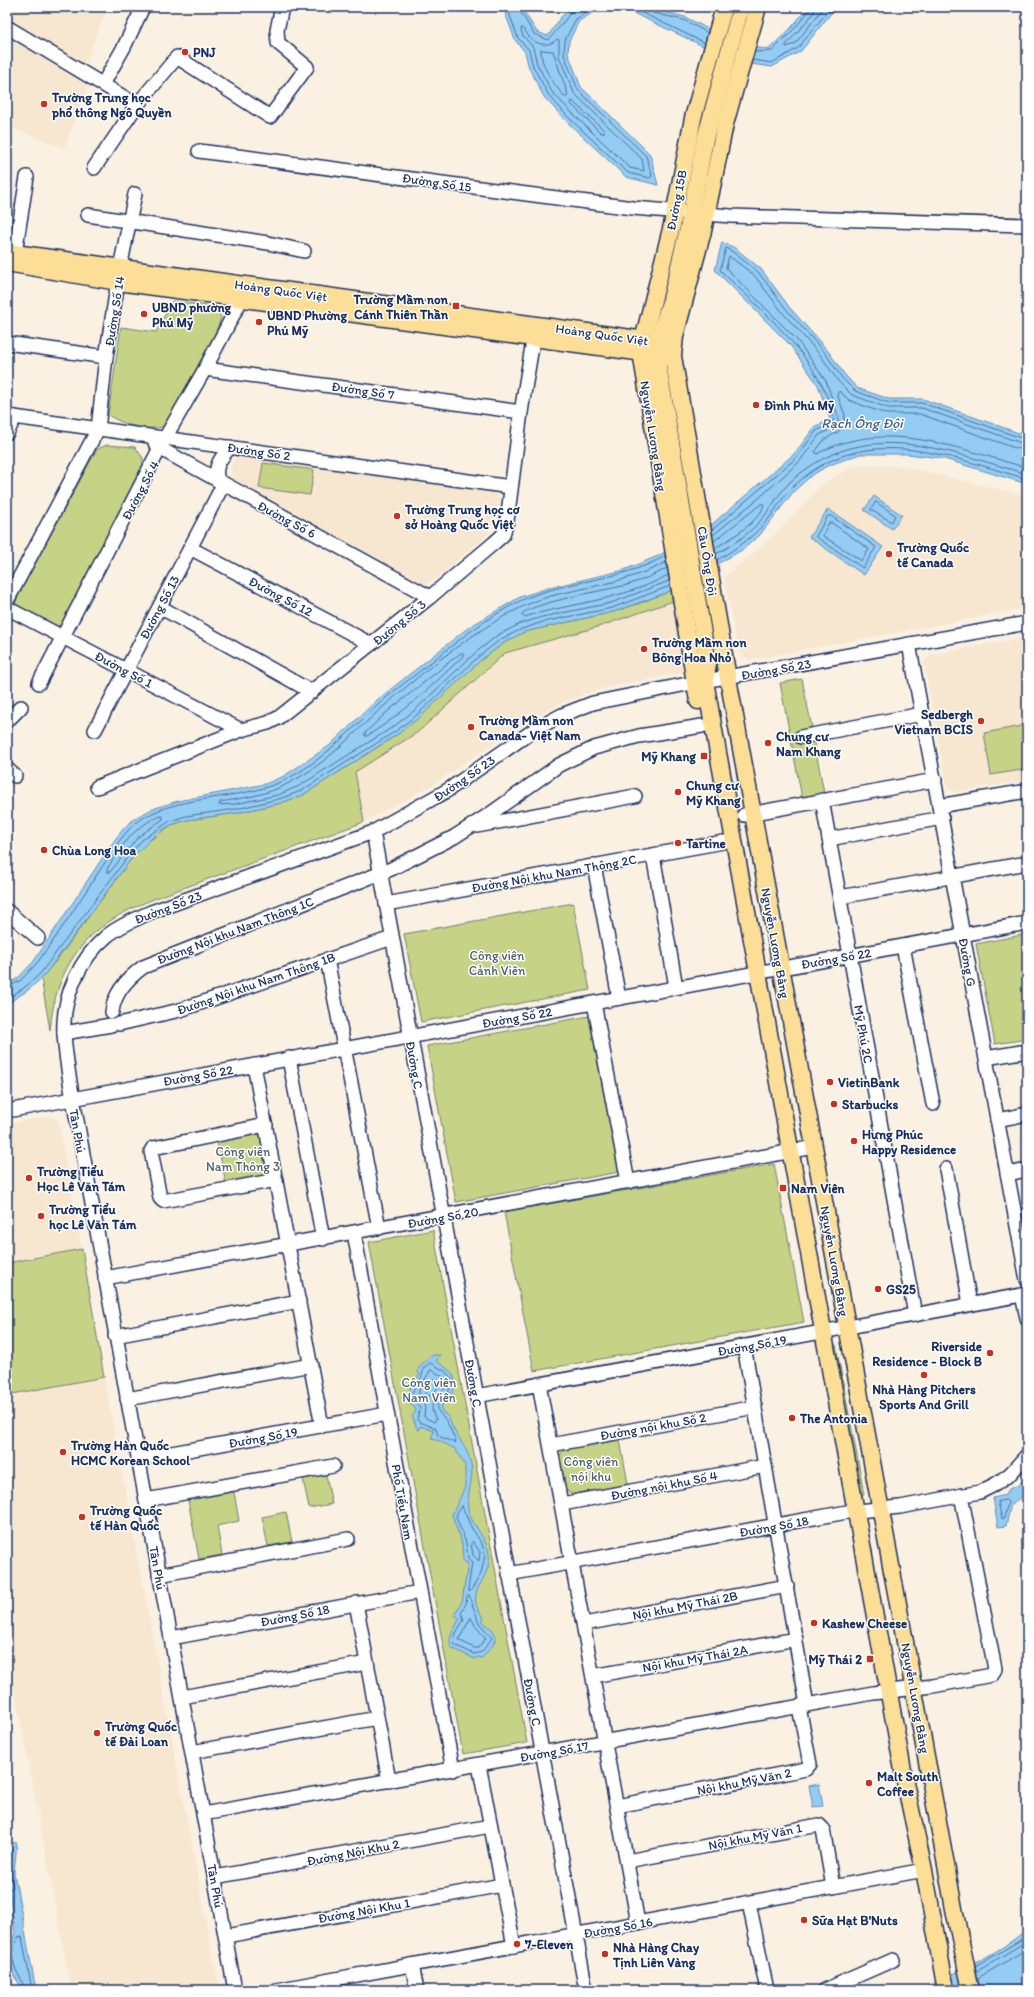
<svg xmlns="http://www.w3.org/2000/svg" width="1034" height="1997" font-family="Itim,sans-serif">
<style>
.built{fill:#f7e7d0}
.green{fill:#c6d286;stroke:#708072}
.water{fill:#94ccf3;stroke:#648db7}
.lines{fill:none;stroke-linecap:round;stroke-linejoin:round}
.shore{stroke:#4b6e9a;stroke-width:1}
.minor-casing{stroke:#1b2f5e;stroke-width:16}
.major-casing{stroke:#1b2f5e;stroke-width:19}
.minor{stroke:#fff;stroke-width:13}
.major{stroke:#fdde96;stroke-width:16}
.poi-dot{fill:#c8321e;stroke:#fff;stroke-width:1.5}
.labels{text-anchor:middle;stroke-width:3;stroke-linejoin:round;paint-order:stroke}
.poi-label{font-size:13px;font-weight:bold;fill:#1b2f5e;stroke:#fff;text-anchor:start}
.street-label{font-size:13px;fill:#1b2f5e;stroke:#fff}
.park-label{font-size:13px;fill:#4e606a;stroke:#fff}
.water-label{font-size:14px;font-style:italic;fill:#3f5e8b;stroke:#fff}
</style>
<rect width="100%" height="100%" fill="#faf1e3"/>
<filter id="ink" filterUnits="userSpaceOnUse"><feTurbulence type="fractalNoise" baseFrequency=".025" numOctaves="2"/><feDisplacementMap in="SourceGraphic" scale="8" xChannelSelector="R" yChannelSelector="G"/><feConvolveMatrix kernelMatrix="1 2 1 2 8 2 1 2 1" color-interpolation-filters="sRGB"/></filter>
<g filter="url(#ink)">
<!-- built -->
<g class="built">
<polygon points="7,7 107,7 84,68 7,22"/>
<polygon points="7,35 90,82 64,148 7,126"/>
<polygon points="243,455 493,490 497,493 500,500 493,522 488,534 436,579 424,584 236,481 231,475 231,464 237,457"/>
<polygon points="852,466 901,466 1027,496 1027,608 749,660 739,653 724,578 780,530 820,486"/>
<polygon points="676,600 687,672 610,687 584,694 562,703 525,722 434,784 364,822 355,772 418,732 505,653 601,626"/>
<polygon points="1027,637 1027,780 956,792 947,787 924,663 930,655"/>
<polygon points="50,1116 58,1120 82,1249 7,1263 7,1124"/>
<polygon points="104,1377 218,1985 193,1990 71,1990 7,1649 7,1395"/>
</g>
<!-- green -->
<g class="green">
<path d="M172,301L217,307L221,318L215,334L165,426C146,432 124,425 108,415L121,327L156,332Z"/>
<polygon points="107,445 135,447 143,458 143,466 63,623 57,627 52,626 20,609 16,604 16,599 97,449"/>
<polygon points="263,463 314,470 310,495 259,488"/>
<path d="M674,589L676,600L601,626L505,653L418,732L355,772L364,822C312,841 260,860 208,879C167,895 121,906 89,938C64,963 53,995 50,1030L41,978L56,961L132,858L145,844L171,825L187,820L237,813L281,803L303,795L398,734L481,660L504,643L524,632L613,612L643,602Z"/>
<path d="M802,679L812,728C803,730 793,728 793,739C798,748 806,743 814,741L824,793L802,798L780,683Z"/>
<polygon points="1027,725 1027,769 991,775 984,733"/>
<polygon points="573,903 590,990 421,1022 404,934"/>
<polygon points="1027,934 1027,1039 995,1044 976,944"/>
<polygon points="589,1016 619,1172 456,1202 427,1046"/>
<polygon points="257,1133 262,1136 268,1171 265,1176 226,1184 217,1141"/>
<polygon points="774,1164 804,1322 534,1371 504,1212"/>
<polygon points="433,1230 527,1743 463,1754 369,1242"/>
<polygon points="82,1249 104,1377 7,1395 7,1263"/>
<polygon points="832,1343 836,1345 864,1493 862,1496"/>
<polygon points="620,1440 628,1484 573,1494 566,1491 559,1456 564,1450"/>
<polygon points="326,1475 332,1504 309,1508 303,1479"/>
<polygon points="234,1492 239,1521 217,1526 222,1555 199,1559 188,1500"/>
<polygon points="286,1512 292,1542 268,1546 262,1517"/>
</g>
<!-- water -->
<g class="water">
<polygon points="503,7 521,7 537,32 548,36 561,17 572,7 646,7 685,17 743,47 769,49 791,28 808,7 836,7 801,51 772,67 737,62 629,11 597,10 579,21 569,41 568,53 581,87 650,154 658,185 626,177 565,120 544,97 529,68 525,52 515,40"/>
<polygon points="722,242 735,248 761,269 790,308 828,351 845,375 857,388 889,399 923,399 1027,436 1027,484 941,458 907,454 860,454 827,466 811,476 794,491 759,536 742,550 666,593 613,612 524,632 504,643 481,660 420,717 398,734 303,795 281,803 237,813 187,820 171,825 158,832 132,858 43,977 28,990 7,1004 7,985 19,977 34,961 113,842 124,828 135,818 152,809 178,801 265,784 284,776 329,746 377,700 469,627 520,597 548,588 624,570 658,556 711,525 794,454 814,428 830,419 818,385 790,345 715,270"/>
<polygon points="874,496 902,515 892,529 864,510"/>
<polygon points="828,509 883,547 864,575 809,537"/>
<path d="M434,1355H440L436,1361C458,1375 458,1378 449,1402L443,1403L441,1409L443,1413L448,1415C452,1433 468,1446 471,1464C475,1481 464,1497 469,1513C474,1527 487,1539 489,1554C492,1582 461,1591 484,1618L482,1621L493,1630L496,1638L493,1645L482,1658L478,1657L475,1659L454,1649L453,1650C445,1638 455,1629 460,1618L454,1615L462,1602L468,1563L463,1561L462,1544L452,1515L465,1487V1465L455,1449L440,1441L431,1439L434,1431L420,1426L418,1431L412,1416L415,1413L416,1409L410,1404V1388L420,1374L417,1371C421,1365 428,1357 434,1355Z"/>
<polygon points="1027,1475 1027,1488 1023,1496 1011,1504 1006,1526 998,1527 993,1498 1005,1495 1009,1489 1019,1485"/>
<polygon points="819,1784 823,1806 813,1807 809,1786"/>
<polygon points="9,1842 17,1843 14,1873 36,1990 23,1990 12,1972 8,1953 15,1933 8,1883"/>
<path d="M1027,1929V1990H920C956,1972 996,1956 1027,1929Z"/>
</g>
<g class="lines">
<!-- shore -->
<g class="shore">
<polyline points="507,7 518,38 529,50 533,66 548,94 568,117 628,173 650,178 652,176 646,156 578,90 564,55 565,40 576,19 594,7"/>
<path d="M518,7L534,34L548,40C550,39 574,10 574,7"/>
<polyline points="630,7 705,43"/>
<polyline points="650,7 653,13 684,20 708,33"/>
<polyline points="815,7 813,14 786,45 786,47 795,44 824,7"/>
<path d="M522,28C526,30 527,35 530,38C537,45 550,47 557,39L559,40V56L574,93L642,159L644,171L630,168L572,113L552,92L537,64L533,47L523,36L521,30Z"/>
<path d="M541,50L553,51L568,95L567,97H565C555,86 540,66 541,50Z"/>
<polyline points="755,52 772,51 793,30 809,11 810,7"/>
<polyline points="752,60 772,63 798,48 831,7"/>
<polygon points="572,101 604,130 604,133 601,133 571,104"/>
<path d="M1027,451L1012,447L920,414H887L869,408L849,400L839,391L837,394L845,415L844,424L839,431L824,440L815,452L817,454C883,417 961,449 1027,468"/>
<polygon points="876,502 895,515 892,522 871,510"/>
<polygon points="828,516 831,516 876,547 863,568 816,537"/>
<polygon points="829,523 832,523 869,549 862,561 823,536"/>
<path d="M712,530L797,457L816,431L832,423L834,419C822,359 762,311 720,270L726,248L733,252L758,272L787,310L825,353L842,378L855,391L889,403H922L1027,440"/>
<polyline points="713,535 759,498 800,461 819,435 835,427 839,419 826,381 797,340 726,268 729,256 754,275 783,313 821,356 838,381 852,395 888,408 922,408 1027,445"/>
<path d="M714,541L761,504H764C762,520 729,540 715,548"/>
<path d="M716,554C735,544 752,532 765,515C773,505 780,492 789,483C863,415 943,450 1027,474"/>
<path d="M717,560C737,548 754,537 769,518C777,508 783,496 793,487C862,420 947,456 1027,479"/>
<path d="M666,562C631,582 590,586 551,596C533,601 517,609 501,618C461,641 418,676 383,707C352,734 325,766 287,784C267,795 243,798 220,802L219,805L235,804L278,795L299,786L393,727L415,710L475,653L498,635L520,624L542,617L611,603L669,581"/>
<path d="M667,568C655,575 640,581 627,585C610,589 527,604 521,615L524,617C571,603 624,600 668,575"/>
<path d="M461,653H463V656C433,685 403,714 367,736H365V733L387,712Z"/>
<path d="M161,816H163V819L138,837L110,872H107V869C121,847 134,825 161,816Z"/>
<path d="M7,988L21,980L37,963C59,934 78,903 98,873C110,856 120,836 136,823C174,793 241,802 285,780C322,762 349,731 379,704C393,691 409,680 424,668C455,643 485,618 520,601C566,579 620,582 665,556"/>
<polyline points="7,999 25,987 40,974 129,855 142,840 170,821 186,816 236,809 279,799 301,791 396,731 418,714 478,657 501,639 522,629 543,622 612,608 670,586"/>
<path d="M430,1363L445,1371L452,1379L447,1397C434,1404 435,1409 444,1418C447,1420 453,1436 456,1441L455,1443L438,1436L436,1428L419,1422L417,1419L420,1409C419,1405 416,1404 414,1400C407,1389 425,1380 423,1369Z"/>
<path d="M431,1370L442,1376L447,1382C443,1398 424,1400 436,1419L434,1422L424,1417L425,1407L419,1397V1390Z"/>
<path d="M434,1379L440,1381C440,1388 432,1395 427,1397L425,1392Z"/>
<polygon points="1006,1500 1008,1502 1004,1518 1002,1519 998,1502"/>
<polygon points="462,1506 471,1527 482,1544 485,1555 481,1574 470,1592 468,1590 472,1562 468,1558 466,1543 456,1517 458,1511"/>
<polygon points="473,1542 480,1552 479,1561 473,1555 471,1544"/>
<path d="M469,1595L479,1623L492,1638L482,1652L474,1654L455,1645C452,1636 459,1628 464,1620L461,1612L466,1604L467,1596Z"/>
<polygon points="471,1618 476,1627 486,1638 478,1648 474,1648 459,1640"/>
<polyline points="7,1849 12,1851 10,1873 13,1887 11,1889 7,1888"/>
<polyline points="975,1967 1019,1941 1027,1934"/>
<polyline points="976,1972 1027,1941"/>
<polyline points="978,1978 1027,1949"/>
<polyline points="26,1990 16,1970 11,1954 19,1936 22,1937 32,1990"/>
</g>
<defs>
<g id="minor">
<polyline points="7,27 137,105"/>
<polyline points="103,84 124,47 143,7"/>
<polyline points="199,151 633,208 731,216 1027,225"/>
<polyline points="94,168 137,105 177,57 270,117 307,67 278,43 277,30 282,7"/>
<polyline points="88,215 268,243 304,251"/>
<polyline points="15,253 27,177"/>
<polyline points="7,343 106,357"/>
<polyline points="205,369 521,412"/>
<polyline points="7,416 511,487"/>
<polyline points="7,433 15,417"/>
<polyline points="155,443 161,449 430,597"/>
<path d="M218,481C213,467 221,458 230,447"/>
<polyline points="190,548 371,644"/>
<polyline points="7,601 98,429 106,357 120,268 135,194"/>
<polyline points="160,607 312,692"/>
<polyline points="7,608 241,730"/>
<polyline points="909,644 1027,1280"/>
<polyline points="39,683 165,438 205,369 242,298"/>
<polyline points="7,721 21,707"/>
<polyline points="95,730 223,485"/>
<polyline points="801,737 922,714"/>
<polyline points="7,769 15,776"/>
<polyline points="97,787 241,730 268,723 278,718 430,597 494,543 503,535 507,521 521,412 535,329"/>
<polyline points="822,800 915,1315"/>
<polyline points="939,806 1027,791"/>
<polyline points="744,815 935,780"/>
<polyline points="477,826 635,796"/>
<polyline points="373,832 586,1990"/>
<polyline points="829,839 942,818"/>
<polyline points="653,855 676,987"/>
<polyline points="594,865 619,998"/>
<polyline points="840,897 1027,863"/>
<polyline points="386,904 723,842"/>
<polyline points="7,911 38,938"/>
<polyline points="903,946 933,1104"/>
<polyline points="327,959 379,1228"/>
<polyline points="594,1003 628,1182"/>
<path d="M112,1012C114,993 128,978 143,967L391,869L454,837L490,814L559,765L594,748L639,736L702,726"/>
<polyline points="119,1024 180,1010 392,938"/>
<polyline points="64,1033 111,1025"/>
<polyline points="289,1058 323,1239"/>
<polyline points="986,1058 1027,1051"/>
<polyline points="254,1065 322,1426"/>
<polyline points="7,1111 1027,923"/>
<polyline points="997,1120 1027,1114"/>
<polyline points="266,1125 153,1148 151,1151 160,1198 163,1201 276,1180"/>
<polyline points="946,1169 970,1304"/>
<polyline points="1007,1174 1027,1170"/>
<polyline points="354,1233 453,1770"/>
<polyline points="105,1278 814,1147"/>
<polyline points="1022,1295 1027,1318"/>
<polyline points="115,1336 299,1301"/>
<polyline points="744,1346 807,1705"/>
<polyline points="539,1384 638,1923"/>
<polyline points="476,1396 1027,1294"/>
<polyline points="127,1399 311,1365"/>
<polyline points="551,1445 755,1407"/>
<polyline points="138,1459 387,1414"/>
<polyline points="146,1500 333,1466"/>
<polyline points="562,1504 765,1466"/>
<polyline points="509,1574 847,1512 900,1507 980,1492 996,1484 1010,1474 1027,1455"/>
<polyline points="159,1575 348,1539"/>
<polyline points="356,1603 389,1781"/>
<polyline points="584,1624 787,1586"/>
<polyline points="171,1638 420,1592"/>
<polyline points="593,1676 796,1639"/>
<polyline points="182,1697 367,1663"/>
<polyline points="192,1752 377,1718"/>
<polyline points="479,1765 514,1946"/>
<polyline points="617,1806 806,1769 810,1764 799,1707"/>
<polyline points="203,1814 873,1693 933,1686 992,1675 995,1669 961,1495"/>
<polyline points="627,1861 819,1825 823,1829 833,1887"/>
<polyline points="215,1877 490,1826"/>
<polyline points="749,1903 767,1990"/>
<polyline points="226,1936 502,1885"/>
<polyline points="412,1965 417,1990"/>
<path d="M235,1990L71,1088C68,1070 65,1051 64,1033C62,997 80,958 108,935C121,925 136,919 151,912L373,832L448,790L534,730L562,715L593,703L682,685L1027,623"/>
<polyline points="276,1990 924,1870"/>
<polyline points="825,1990 893,1960"/>
</g>
<g id="major">
<polyline points="741,7 705,139 688,229 671,299 660,335 658,365 707,657 708,664 705,681 906,1787 924,1870 946,1990"/>
<polyline points="758,7 725,124 703,231 675,336 673,356 728,678 955,1914 971,1990"/>
<polyline points="7,252 653,341"/>
<polyline points="7,263 118,282 651,354"/>
<polyline points="698,701 641,352 643,340 672,225 693,118 724,7"/>
</g>
</defs>
<!-- minor casing -->
<use href="#minor" class="minor-casing"/>
<!-- major casing -->
<use href="#major" class="major-casing"/>
<!-- minor -->
<use href="#minor" class="minor"/>
<!-- major -->
<use href="#major" class="major"/>
</g>
</g>
<!-- markers -->
<g class="poi-dot">
<circle cx="185" cy="52" r="4"/>
<circle cx="44" cy="104" r="4"/>
<rect x="452" y="302" width="8" height="8" rx="2"/>
<circle cx="144" cy="314" r="4"/>
<circle cx="259" cy="322" r="4"/>
<circle cx="756" cy="405" r="4"/>
<circle cx="397" cy="516" r="4"/>
<circle cx="889" cy="554" r="4"/>
<circle cx="644" cy="649" r="4"/>
<circle cx="981" cy="721" r="4"/>
<circle cx="471" cy="727" r="4"/>
<circle cx="768" cy="743" r="4"/>
<rect x="700" y="752" width="8" height="8" rx="2"/>
<circle cx="678" cy="792" r="4"/>
<circle cx="678" cy="843" r="4"/>
<circle cx="44" cy="850" r="4"/>
<circle cx="830" cy="1082" r="4"/>
<circle cx="834" cy="1104" r="4"/>
<circle cx="854" cy="1141" r="4"/>
<circle cx="29" cy="1178" r="4"/>
<rect x="779" y="1184" width="8" height="8" rx="2"/>
<circle cx="41" cy="1216" r="4"/>
<circle cx="878" cy="1289" r="4"/>
<circle cx="990" cy="1353" r="4"/>
<circle cx="924" cy="1375" r="4"/>
<circle cx="792" cy="1418" r="4"/>
<circle cx="63" cy="1452" r="4"/>
<circle cx="82" cy="1517" r="4"/>
<circle cx="814" cy="1623" r="4"/>
<rect x="866" y="1655" width="8" height="8" rx="2"/>
<circle cx="97" cy="1733" r="4"/>
<circle cx="869" cy="1783" r="4"/>
<circle cx="804" cy="1920" r="4"/>
<circle cx="517" cy="1944" r="4"/>
<circle cx="605" cy="1954" r="4"/>
</g>
<g class="labels">
<!-- poi labels -->
<g class="poi-label">
<text x="193" y="57">PNJ</text>
<text x="52" y="102">Trường Trung học<tspan x="52" dy="15">phổ thông Ngô Quyền</tspan></text>
<text x="448" y="304" text-anchor="end">Trường Mầm non<tspan x="448" dy="15">Cánh Thiên Thần</tspan></text>
<text x="152" y="312">UBND phường<tspan x="152" dy="15">Phú Mỹ</tspan></text>
<text x="267" y="320">UBND Phường<tspan x="267" dy="15">Phú Mỹ</tspan></text>
<text x="764" y="410">Đình Phú Mỹ</text>
<text x="405" y="514">Trường Trung học cơ<tspan x="405" dy="15">sở Hoàng Quốc Việt</tspan></text>
<text x="897" y="552">Trường Quốc<tspan x="897" dy="15">tế Canada</tspan></text>
<text x="652" y="647">Trường Mầm non<tspan x="652" dy="15">Bông Hoa Nhỏ</tspan></text>
<text x="973" y="719" text-anchor="end">Sedbergh<tspan x="973" dy="15">Vietnam BCIS</tspan></text>
<text x="479" y="725">Trường Mầm non<tspan x="479" dy="15">Canada- Việt Nam</tspan></text>
<text x="776" y="741">Chung cư<tspan x="776" dy="15">Nam Khang</tspan></text>
<text x="696" y="761" text-anchor="end">Mỹ Khang</text>
<text x="686" y="790">Chung cư<tspan x="686" dy="15">Mỹ Khang</tspan></text>
<text x="686" y="848">Tartine</text>
<text x="52" y="855">Chùa Long Hoa</text>
<text x="838" y="1087">VietinBank</text>
<text x="842" y="1109">Starbucks</text>
<text x="862" y="1139">Hưng Phúc<tspan x="862" dy="15">Happy Residence</tspan></text>
<text x="37" y="1176">Trường Tiểu<tspan x="37" dy="15">Học Lê Văn Tám</tspan></text>
<text x="791" y="1193">Nam Viên</text>
<text x="49" y="1214">Trường Tiểu<tspan x="49" dy="15">học Lê Văn Tám</tspan></text>
<text x="886" y="1294">GS25</text>
<text x="982" y="1351" text-anchor="end">Riverside<tspan x="982" dy="15">Residence - Block B</tspan></text>
<text x="924" y="1394" text-anchor="middle">Nhà Hàng Pitchers<tspan x="924" dy="15">Sports And Grill</tspan></text>
<text x="800" y="1423">The Antonia</text>
<text x="71" y="1450">Trường Hàn Quốc<tspan x="71" dy="15">HCMC Korean School</tspan></text>
<text x="90" y="1515">Trường Quốc<tspan x="90" dy="15">tế Hàn Quốc</tspan></text>
<text x="822" y="1628">Kashew Cheese</text>
<text x="862" y="1664" text-anchor="end">Mỹ Thái 2</text>
<text x="105" y="1731">Trường Quốc<tspan x="105" dy="15">tế Đài Loan</tspan></text>
<text x="877" y="1781">Malt South<tspan x="877" dy="15">Coffee</tspan></text>
<text x="812" y="1925">Sữa Hạt B'Nuts</text>
<text x="525" y="1949">7-Eleven</text>
<text x="613" y="1952">Nhà Hàng Chay<tspan x="613" dy="15">Tịnh Liên Vàng</tspan></text>
</g>
<!-- street labels -->
<g class="street-label">
<text transform="translate(437 182) rotate(8)" y="5">Đường Số 15</text>
<text transform="translate(676 200) rotate(-79)" y="5">Đường 15B</text>
<text transform="translate(281 290) rotate(8)" y="5">Hoàng Quốc Việt</text>
<text transform="translate(114 311) rotate(-81)" y="5">Đường Số 14</text>
<text transform="translate(602 334) rotate(8)" y="5">Hoàng Quốc Việt</text>
<text transform="translate(363 390) rotate(8)" y="5">Đường Số 7</text>
<text transform="translate(654 436) rotate(81)" y="5">Nguyễn Lương Bằng</text>
<text transform="translate(259 451) rotate(8)" y="5">Đường Số 2</text>
<text transform="translate(140 490) rotate(-62)" y="5">Đường Số 4</text>
<text transform="translate(287 519) rotate(28)" y="5">Đường Số 6</text>
<text transform="translate(708 561) rotate(81)" y="5">Cầu Ông Đội</text>
<text transform="translate(281 596) rotate(28)" y="5">Đường Số 12</text>
<text transform="translate(159 607) rotate(-62)" y="5">Đường Số 13</text>
<text transform="translate(399 622) rotate(-39)" y="5">Đường Số 3</text>
<text transform="translate(124 669) rotate(28)" y="5">Đường Số 1</text>
<text transform="translate(776 669) rotate(-10)" y="5">Đường Số 23</text>
<text transform="translate(464 778) rotate(-34)" y="5">Đường Số 23</text>
<text transform="translate(554 873) rotate(-10)" y="5">Đường Nội khu Nam Thông 2C</text>
<text transform="translate(168 907) rotate(-21)" y="5">Đường Số 23</text>
<text transform="translate(235 930) rotate(-21)" y="5">Đường Nội khu Nam Thông 1C</text>
<text transform="translate(776 943) rotate(80)" y="5">Nguyễn Lương Bằng</text>
<text transform="translate(836 958) rotate(-10)" y="5">Đường Số 22</text>
<text transform="translate(968 962) rotate(80)" y="5">Đường G</text>
<text transform="translate(256 983) rotate(-19)" y="5">Đường Nội khu Nam Thông 1B</text>
<text transform="translate(517 1017) rotate(-10)" y="5">Đường Số 22</text>
<text transform="translate(864 1034) rotate(80)" y="5">Mỹ Phú 2C</text>
<text transform="translate(415 1065) rotate(80)" y="5">Đường C</text>
<text transform="translate(198 1075) rotate(-10)" y="5">Đường Số 22</text>
<text transform="translate(78 1131) rotate(80)" y="5">Tân Phú</text>
<text transform="translate(443 1217) rotate(-10)" y="5">Đường Số 20</text>
<text transform="translate(835 1261) rotate(80)" y="5">Nguyễn Lương Bằng</text>
<text transform="translate(752 1345) rotate(-10)" y="5">Đường Số 19</text>
<text transform="translate(474 1383) rotate(80)" y="5">Đường C</text>
<text transform="translate(653 1426) rotate(-10)" y="5">Đường nội khu Số 2</text>
<text transform="translate(263 1437) rotate(-10)" y="5">Đường Số 19</text>
<text transform="translate(664 1485) rotate(-11)" y="5">Đường nội khu Số 4</text>
<text transform="translate(403 1502) rotate(80)" y="5">Phố Tiểu Nam</text>
<text transform="translate(774 1526) rotate(-10)" y="5">Đường Số 18</text>
<text transform="translate(158 1568) rotate(80)" y="5">Tân Phú</text>
<text transform="translate(685 1605) rotate(-11)" y="5">Nội khu Mỹ Thái 2B</text>
<text transform="translate(295 1615) rotate(-11)" y="5">Đường Số 18</text>
<text transform="translate(695 1658) rotate(-10)" y="5">Nội khu Mỹ Thái 2A</text>
<text transform="translate(916 1698) rotate(80)" y="5">Nguyễn Lương Bằng</text>
<text transform="translate(533 1702) rotate(79)" y="5">Đường C</text>
<text transform="translate(554 1751) rotate(-10)" y="5">Đường Số 17</text>
<text transform="translate(744 1781) rotate(-11)" y="5">Nội khu Mỹ Văn 2</text>
<text transform="translate(755 1836) rotate(-11)" y="5">Nội khu Mỹ Văn 1</text>
<text transform="translate(353 1852) rotate(-11)" y="5">Đường Nội Khu 2</text>
<text transform="translate(216 1886) rotate(80)" y="5">Tân Phú</text>
<text transform="translate(364 1910) rotate(-10)" y="5">Đường Nội Khu 1</text>
<text transform="translate(618 1927) rotate(-10)" y="5">Đường Số 16</text>
</g>
<!-- park labels -->
<g class="park-label">
<text x="497" y="960">Công viên<tspan x="497" dy="15">Cảnh Viên</tspan></text>
<text x="243" y="1156">Công viên<tspan x="243" dy="15">Nam Thông 3</tspan></text>
<text x="429" y="1387">Công viên<tspan x="429" dy="15">Nam Viên</tspan></text>
<text x="591" y="1466">Công viên<tspan x="591" dy="15">nội khu</tspan></text>
</g>
<!-- water labels -->
<g class="water-label">
<text x="862" y="428">Rạch Ông Đội</text>
</g>
</g>
<!-- margin -->
<rect width="1034" height="1997" fill="none" stroke="#fff" stroke-width="24"/>
<rect x="12" y="12" width="1010" height="1973" fill="none" stroke="#1b2f5e" stroke-width="1.5" filter="url(#ink)"/>
</svg>
